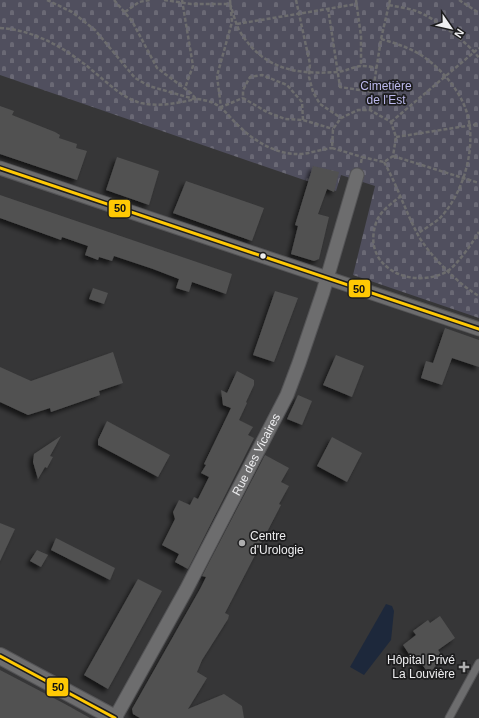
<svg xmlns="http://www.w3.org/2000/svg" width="479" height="718" font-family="Helvetica,sans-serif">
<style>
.cemetery{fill:url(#cemetery-stones)}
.water{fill:#1d283b}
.building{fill:#515151;filter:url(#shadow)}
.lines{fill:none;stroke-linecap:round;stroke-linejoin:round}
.service-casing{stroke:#545456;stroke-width:9}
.minor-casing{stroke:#545456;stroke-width:15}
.tertiary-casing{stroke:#545456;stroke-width:18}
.path{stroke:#6d6d6e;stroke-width:2.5;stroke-dasharray:4 2;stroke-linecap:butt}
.service{stroke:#6d6d6e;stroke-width:7}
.minor{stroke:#6d6d6e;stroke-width:13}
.tertiary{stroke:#6d6d6e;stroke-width:16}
.bus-1-casing{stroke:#1d1d1e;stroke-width:6}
.bus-1{stroke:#ffc904;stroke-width:3}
.bus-dot{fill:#eeeef0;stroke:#1d1d1e;stroke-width:1.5}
.poi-dot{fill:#aeaeaf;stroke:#1d1d1e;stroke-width:1.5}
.labels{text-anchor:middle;stroke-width:3.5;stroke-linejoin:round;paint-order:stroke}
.park-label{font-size:12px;fill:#bdbaed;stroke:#1d1d1e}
.street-label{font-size:12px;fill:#eeeef0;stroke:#1d1d1e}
.poi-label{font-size:12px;fill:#eeeef0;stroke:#1d1d1e;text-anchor:start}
.line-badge{stroke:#1d1d1e;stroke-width:1.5}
.pale-badge-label{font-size:11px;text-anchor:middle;font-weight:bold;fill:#111}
</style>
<defs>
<pattern id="cemetery-stones" width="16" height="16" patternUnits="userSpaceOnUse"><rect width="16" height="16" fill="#504f5e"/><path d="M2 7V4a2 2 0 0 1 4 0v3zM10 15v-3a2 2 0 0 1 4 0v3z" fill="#6a6975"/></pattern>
<filter id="shadow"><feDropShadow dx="-3.5" dy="3.5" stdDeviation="2" flood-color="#0009"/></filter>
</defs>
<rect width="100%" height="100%" fill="#363637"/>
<!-- cemetery -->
<polygon class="cemetery" points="0,0 479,0 479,318 353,275 375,186 341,175 336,191 0,75"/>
<!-- water -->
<polygon class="water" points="386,604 392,606 394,611 391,640 364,675 350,667"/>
<!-- building -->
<g class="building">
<polygon points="0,106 14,111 12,115 55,132 60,135 59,138 77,144 76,148 87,151 77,180 0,154"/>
<polygon points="117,157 159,171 149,205 106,190"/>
<polygon points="313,166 339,172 334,192 327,189 318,214 329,217 319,259 314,261 291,254 298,226 295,225"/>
<polygon points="186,181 264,208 252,241 173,213"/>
<polygon points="0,195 232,274 226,294 192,282 189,292 176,288 179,279 153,269 114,256 112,261 99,257 98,260 85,255 88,246 62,237 61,240 0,218"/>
<polygon points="93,288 108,293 104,304 89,299"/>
<polygon points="275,291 298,298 274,362 253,355"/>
<polygon points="445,328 479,340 479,367 452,358 442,385 421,378 426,361 433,363"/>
<polygon points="113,352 123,383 99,391 100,395 51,412 50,408 28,415 0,402 0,367 31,381"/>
<polygon points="336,355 364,366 352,397 323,385"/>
<polygon points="237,371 254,380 254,385 246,402 247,403 239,420 253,427 248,435 254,438 188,569 175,562 179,554 162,545 175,519 173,512 179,500 190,505 194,497 198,499 209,477 201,473 206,465 204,464 231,408 223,405 221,390 227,393"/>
<polygon points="298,395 312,401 302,425 287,419"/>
<polygon points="107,421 170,455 158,477 98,445 98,440"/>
<polygon points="61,436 50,456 53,457 47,468 45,467 38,479 33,462 34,454"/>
<polygon points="332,437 362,453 347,482 317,466"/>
<polygon points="265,455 289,468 281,482 289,486 279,504 281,505 225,613 229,615 228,619 202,660 197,672 207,678 188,709 224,694 242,706 244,718 140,718 133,714 132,709 200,589 206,577 202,576"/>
<polygon points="0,523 15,529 0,561"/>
<polygon points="56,538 115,568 110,580 51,550"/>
<polygon points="37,550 48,555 41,567 30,561"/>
<polygon points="138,579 162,591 108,689 84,675"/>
<polygon points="440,616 455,638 438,650 443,657 429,674 415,655 411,657 403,645 416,635 413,631 428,620 430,623"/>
<polygon points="0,670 65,704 90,718 0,718"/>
</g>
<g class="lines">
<defs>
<polyline id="service" points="449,718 479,663"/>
<g id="minor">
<polyline points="0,168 479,329"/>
<path id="s1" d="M115,718L186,590L287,395L299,363L323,292L357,175"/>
</g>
<polyline id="tertiary" points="0,656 115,718"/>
</defs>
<!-- service casing -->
<use href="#service" class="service-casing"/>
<!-- minor casing -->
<use href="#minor" class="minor-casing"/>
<!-- tertiary casing -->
<use href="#tertiary" class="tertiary-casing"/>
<!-- path -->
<g class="path">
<polyline points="47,0 72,12 95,30 135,78 149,86 194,99"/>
<path d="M114,0L132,21L157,68L191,93L196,99C222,101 224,113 241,128C254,141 277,154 296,154C305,155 322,149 332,148"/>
<path d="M164,0L191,4H230C233,12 235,22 239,30C262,69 295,75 337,72C346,71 353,67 361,66C366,66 372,67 377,68"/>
<polyline points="182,0 193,66 185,88"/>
<polyline points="230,0 232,22 217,76 221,107 243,98"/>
<polyline points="296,0 310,64 309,77 313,92 320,104 341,118"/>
<polyline points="356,0 361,36 361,66"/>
<polyline points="459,0 479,13"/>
<path d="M389,5C398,7 408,8 416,11C433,17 469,43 479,58"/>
<polyline points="328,8 340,87 373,92"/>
<polyline points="125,12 139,2 150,0"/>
<polyline points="237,24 357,4"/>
<path d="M0,28C35,30 67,49 93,71C108,83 122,98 141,103C160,107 178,103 196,99"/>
<path d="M381,39C398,44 414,49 428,60C444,72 460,92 466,110C478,144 464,193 440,218C433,224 424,229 417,234"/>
<polyline points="370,110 381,39 390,0"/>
<polyline points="303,120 302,102 287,85 262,75 250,77 243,90 243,98 267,112 285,119 303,120 333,129"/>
<polyline points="391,122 479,48"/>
<polyline points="396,137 479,124"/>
<polyline points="393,156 479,183"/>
<path d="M384,162C397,185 405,210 417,233C427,253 459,285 479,296"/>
<polyline points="361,163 362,157 384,162 393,156 396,137 391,122 370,110 358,110 341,118 333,129 332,148 362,157"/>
<path d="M401,196C392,203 379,212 376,223C361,267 411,290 446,272C456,267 473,242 479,232"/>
</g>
<!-- service -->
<use href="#service" class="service"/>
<!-- minor -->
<use href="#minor" class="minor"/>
<!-- tertiary -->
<use href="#tertiary" class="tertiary"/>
<defs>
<g id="bus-1">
<polyline points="0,168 479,329"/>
<polyline points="0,656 115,718"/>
</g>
</defs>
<!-- bus-1 casing -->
<use href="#bus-1" class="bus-1-casing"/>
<!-- bus-1 -->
<use href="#bus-1" class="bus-1"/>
</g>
<!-- markers -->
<circle class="bus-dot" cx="263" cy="256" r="3.5"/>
<g class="poi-dot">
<circle cx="242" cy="543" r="4"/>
<path d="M462 661h4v4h4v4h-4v4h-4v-4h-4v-4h4z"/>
</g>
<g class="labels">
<!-- park labels -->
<g class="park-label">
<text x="386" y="90">Cimetière<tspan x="386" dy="14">de l'Est</tspan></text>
</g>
<!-- street labels -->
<g class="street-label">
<text dy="4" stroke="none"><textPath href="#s1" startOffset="299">Rue des Vicaires</textPath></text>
</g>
<!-- poi labels -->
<g class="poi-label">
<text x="250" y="540">Centre<tspan x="250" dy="14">d'Urologie</tspan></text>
<text x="455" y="664" text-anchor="end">Hôpital Privé<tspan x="455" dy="14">La Louvière</tspan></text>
</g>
</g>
<g class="line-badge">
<rect x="108" y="199" width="23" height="19" rx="4" fill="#ffc904"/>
<rect x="348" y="279" width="23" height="19" rx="4" fill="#ffc904"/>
<rect x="46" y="677" width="23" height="20" rx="4" fill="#ffc904"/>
</g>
<g class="pale-badge-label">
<text x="120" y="212">50</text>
<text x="359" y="293">50</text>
<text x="58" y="691">50</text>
</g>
<!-- north arrow -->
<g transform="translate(451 28) rotate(124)" stroke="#1d1d1e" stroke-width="3" paint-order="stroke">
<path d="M0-3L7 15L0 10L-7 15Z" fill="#eeeef0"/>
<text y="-6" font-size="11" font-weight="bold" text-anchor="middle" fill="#eeeef0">N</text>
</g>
</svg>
